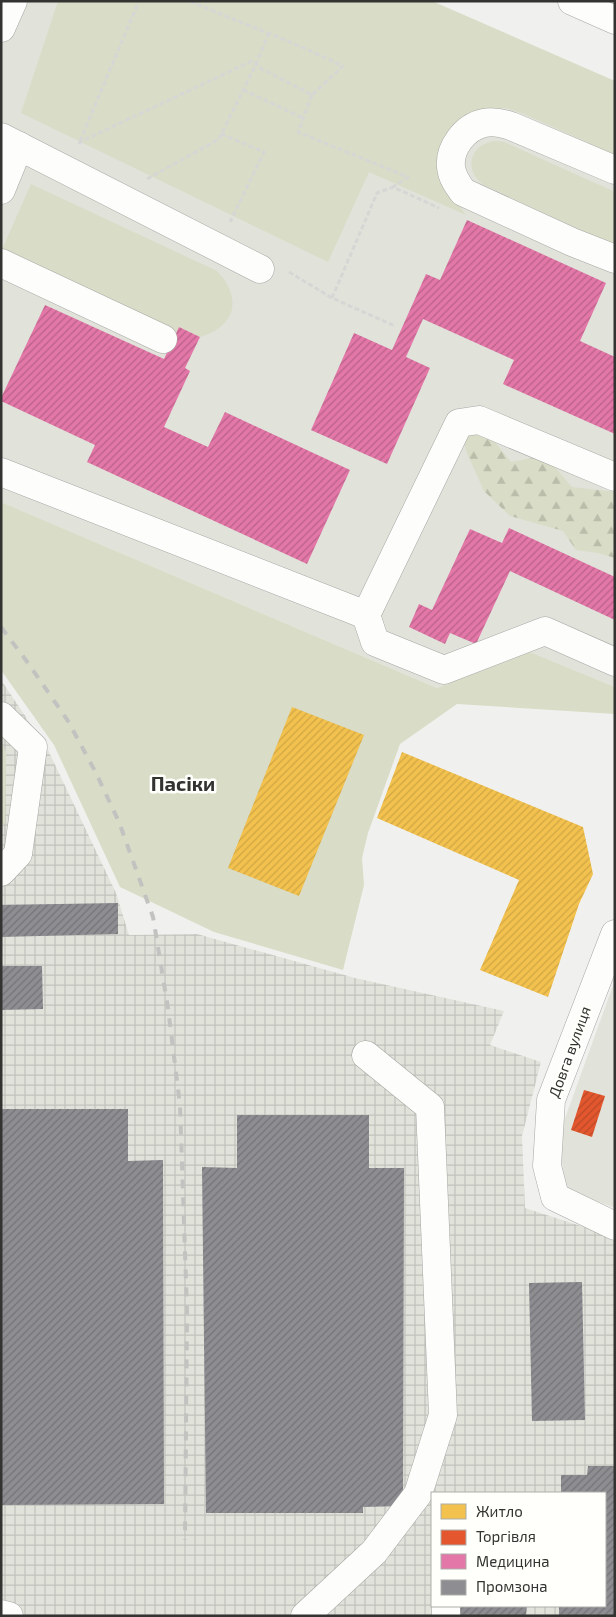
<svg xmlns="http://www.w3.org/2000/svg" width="616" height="1617" font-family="'Exo 2',sans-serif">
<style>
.built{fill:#e1e2da}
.industrial{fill:url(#industrial-grid);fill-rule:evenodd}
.grass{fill:#d9dcc6}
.forest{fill:url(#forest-firs)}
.homes{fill:url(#homes-hatch)}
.shops{fill:url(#shops-hatch)}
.health{fill:url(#health-hatch)}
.industry{fill:url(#industry-hatch)}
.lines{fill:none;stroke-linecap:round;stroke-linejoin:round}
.minor-casing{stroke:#a6a6a4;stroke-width:29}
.major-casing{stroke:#a6a6a4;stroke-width:29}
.path{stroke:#d6d7d5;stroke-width:3;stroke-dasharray:5 2.5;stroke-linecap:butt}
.minor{stroke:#fdfdfc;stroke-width:28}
.major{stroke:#fdfdfc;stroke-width:28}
.rail{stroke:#c2c2c1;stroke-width:4;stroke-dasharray:9 9;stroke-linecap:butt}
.labels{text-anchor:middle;stroke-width:5;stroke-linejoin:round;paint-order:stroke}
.street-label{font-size:15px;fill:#333331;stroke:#fffffb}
.district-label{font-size:20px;font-weight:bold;fill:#333331;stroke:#fffffb}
</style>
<defs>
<pattern id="industrial-grid" width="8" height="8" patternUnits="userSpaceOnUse" patternTransform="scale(1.25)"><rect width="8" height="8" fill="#e1e2da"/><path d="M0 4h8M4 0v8" fill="none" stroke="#c2c2bc"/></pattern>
<pattern id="forest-firs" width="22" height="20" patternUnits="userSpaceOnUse" patternTransform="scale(1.25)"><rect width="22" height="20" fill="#d9dcc6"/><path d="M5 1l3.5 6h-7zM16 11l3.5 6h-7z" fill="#bbbdab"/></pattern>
<pattern id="homes-hatch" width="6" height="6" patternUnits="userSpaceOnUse" patternTransform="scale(1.25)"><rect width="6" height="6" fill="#f2c14e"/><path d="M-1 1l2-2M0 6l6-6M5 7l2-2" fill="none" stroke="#d0a645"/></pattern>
<pattern id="shops-hatch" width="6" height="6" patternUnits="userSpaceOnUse" patternTransform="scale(1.25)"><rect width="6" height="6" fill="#e4572e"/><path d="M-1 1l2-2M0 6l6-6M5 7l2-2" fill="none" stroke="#b94928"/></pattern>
<pattern id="health-hatch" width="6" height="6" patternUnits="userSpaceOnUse" patternTransform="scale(1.25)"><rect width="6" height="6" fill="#e377a8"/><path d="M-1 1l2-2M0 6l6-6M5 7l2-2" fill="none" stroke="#b96289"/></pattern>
<pattern id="industry-hatch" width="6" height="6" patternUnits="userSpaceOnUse" patternTransform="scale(1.25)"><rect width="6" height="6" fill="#8d8d92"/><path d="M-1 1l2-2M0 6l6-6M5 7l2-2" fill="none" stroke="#747478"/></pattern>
</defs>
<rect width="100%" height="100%" fill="#f0f1ee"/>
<!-- built -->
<g class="built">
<polygon points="1,1 275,1 615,148 615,687 530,652 437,688 1,502"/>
<polygon points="615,980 615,1208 565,1189 559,1135"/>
</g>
<!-- industrial -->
<path class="industrial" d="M1,680L48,750L116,893L129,935L197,934L355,978L504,1011L490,1045L541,1062L522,1136L525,1208L615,1237V1616H1ZM432,1493H605V1606H432Z"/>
<!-- grass -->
<g class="grass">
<polygon points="58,1 432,1 615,81 615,155 524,114 506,108 488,109 470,115 451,194 466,215 369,172 328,262 21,113"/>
<path d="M496,141L504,142L615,192V243L605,242L482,184C463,168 471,143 496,141Z"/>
<path d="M31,184L217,271C222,277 228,283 230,291C239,314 222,331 200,337L179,327L176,333L1,252Z"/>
<polygon points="1,502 437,688 530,652 615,687 615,714 457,704 400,744 368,833 362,858 364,885 343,970 214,932 120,887 54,745 1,670"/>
<polygon points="1,741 6,752 5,823 1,827"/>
</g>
<!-- forest -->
<polygon class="forest" points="475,431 491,437 511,462 533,458 554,466 572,487 615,492 615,558 598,553 576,550 563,531 510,516 484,491 467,453 461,434"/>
<!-- homes -->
<g class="homes">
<polygon points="292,707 364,735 299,896 228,868"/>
<polygon points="402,752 583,827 593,874 579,904 548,997 480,970 519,880 377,818"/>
</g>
<!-- shops -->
<polygon class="shops" points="584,1090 605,1096 592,1137 571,1130"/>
<!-- health -->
<g class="health">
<polygon points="467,220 606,283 580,341 615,357 615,434 503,384 514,360 423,319 406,357 430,368 387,464 311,430 354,333 392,350 426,274 440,280"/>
<polygon points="45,305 164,359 179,327 200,337 185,368 190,371 164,427 208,447 225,412 350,470 307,564 87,462 95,445 1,401 1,398"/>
<polygon points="509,528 615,577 615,620 510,571 476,644 450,633 445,644 409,627 419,604 432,610 470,529 502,543"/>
</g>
<!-- industry -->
<g class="industry">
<polygon points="118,903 118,934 1,937 1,905"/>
<polygon points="1,966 42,966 43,1009 1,1010"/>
<polygon points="1,1109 128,1109 128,1161 163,1160 164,1504 1,1505"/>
<polygon points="237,1115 369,1115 369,1168 404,1168 403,1506 363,1507 363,1513 206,1513 202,1167 237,1168"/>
<polygon points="582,1282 585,1420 532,1421 529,1283"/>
<polygon points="588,1466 615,1466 615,1616 559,1616 559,1606 605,1606 605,1493 561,1493 561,1475 587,1475"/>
<polygon points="459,1606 527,1606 526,1616 459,1616"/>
</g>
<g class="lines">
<defs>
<g id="minor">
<polyline points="1,28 13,1"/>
<polyline points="1,137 260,269"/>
<path d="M615,170L511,126C502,123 493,121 484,123C465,127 449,148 451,167C452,177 457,184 463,192L572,242L615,259"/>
<polyline points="1,190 19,146"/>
<polyline points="1,263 163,339"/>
<polyline points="1,472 366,615 459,423 479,420 615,477"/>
<polyline points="366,615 375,642 444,670 545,631 615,662"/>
<polyline points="1,716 33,747 18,854 1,872"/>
<polyline points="615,934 551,1100 547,1166 555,1197 615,1226"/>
<polyline points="1,1614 9,1616"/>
<polyline points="305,1616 374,1552 418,1494 443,1415 430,1107 366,1055"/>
<polyline points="446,1616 446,1606"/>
</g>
<polyline id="major" points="572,1 615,20"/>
</defs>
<!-- minor casing -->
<use href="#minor" class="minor-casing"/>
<!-- major casing -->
<use href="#major" class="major-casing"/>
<!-- path -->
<g class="path">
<polyline points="243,90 303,118"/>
<polyline points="312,95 298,132 408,177 393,187"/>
<polyline points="221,134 264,152 230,222"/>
<polyline points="80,141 139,1"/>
<polyline points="79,144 80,142 252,61 262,69 312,95 343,66 302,47 189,1"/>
<polyline points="147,179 219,139 256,64 269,33"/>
<polyline points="289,272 332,298 395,326"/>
<polyline points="332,298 377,193 393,187 439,208"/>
</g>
<!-- minor -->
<use href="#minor" class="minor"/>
<!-- major -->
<use href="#major" class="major"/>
<!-- rail -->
<polyline class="rail" points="1,627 28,663 68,721 96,773 119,822 153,917 168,1008 180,1105 187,1311 185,1540"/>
</g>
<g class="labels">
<!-- street labels -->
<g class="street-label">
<text transform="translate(570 1052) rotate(-70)" y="5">Довга вулиця</text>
</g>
<!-- district labels -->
<g class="district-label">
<text x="183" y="791">Пасіки</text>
</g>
</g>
<!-- border -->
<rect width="616" height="1617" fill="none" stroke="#333331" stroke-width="5"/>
<!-- legend -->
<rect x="431" y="1492" width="175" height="115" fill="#fffffb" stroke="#adadaa"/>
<rect x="441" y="1504" width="25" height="15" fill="#f2c14e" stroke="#adadaa"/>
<text x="476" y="1517" font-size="15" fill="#333331">Житло</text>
<rect x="441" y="1530" width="25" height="15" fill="#e4572e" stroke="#adadaa"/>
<text x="476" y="1542" font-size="15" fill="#333331">Торгівля</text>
<rect x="441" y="1554" width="25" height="15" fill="#e377a8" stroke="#adadaa"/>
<text x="476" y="1567" font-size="15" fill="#333331">Медицина</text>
<rect x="441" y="1580" width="25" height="15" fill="#8d8d92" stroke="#adadaa"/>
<text x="476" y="1592" font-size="15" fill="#333331">Промзона</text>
</svg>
